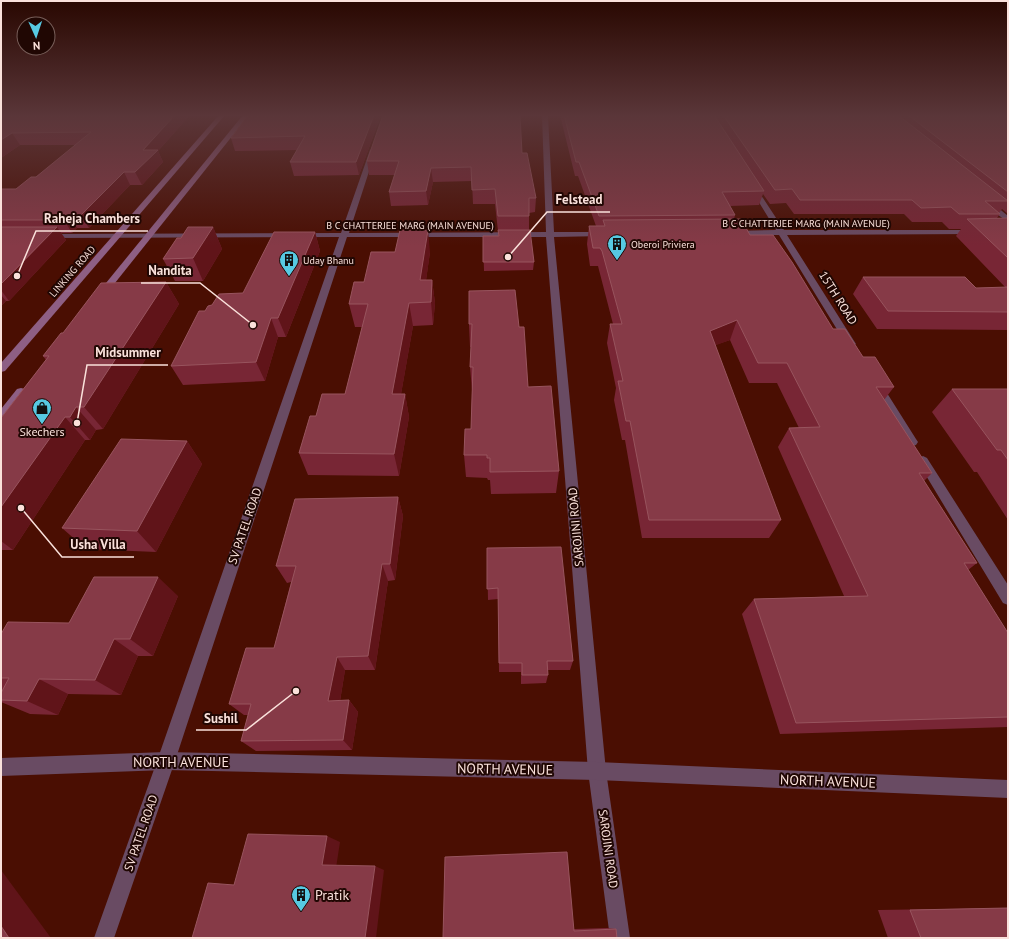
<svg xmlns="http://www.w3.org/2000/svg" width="1009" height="939" font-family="'PT Sans',sans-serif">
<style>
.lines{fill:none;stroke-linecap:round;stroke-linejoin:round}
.minor{fill:#694b63;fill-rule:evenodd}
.tertiary{fill:#694b63;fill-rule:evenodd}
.secondary{fill:#8e5f84;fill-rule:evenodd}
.wall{fill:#782635}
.shaded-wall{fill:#601419}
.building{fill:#863a47;stroke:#98545e}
.labels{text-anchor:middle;stroke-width:4;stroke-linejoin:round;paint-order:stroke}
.far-street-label{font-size:10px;fill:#fae1db;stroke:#200703}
.far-poi-label{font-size:10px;fill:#fae1db;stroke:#200703;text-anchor:start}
.street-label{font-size:12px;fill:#fae1db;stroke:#200703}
.poi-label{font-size:12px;fill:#fae1db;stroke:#200703}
.near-street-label{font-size:14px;fill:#fae1db;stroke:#200703}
.near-poi-label{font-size:14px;fill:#fae1db;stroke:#200703;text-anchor:start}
.leader{fill:none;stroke:#fae1db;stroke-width:1.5}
.callout-dot{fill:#fae1db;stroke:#200703;stroke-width:1.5}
.callout-label{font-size:13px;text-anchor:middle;font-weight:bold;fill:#fae1db;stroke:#200703;stroke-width:4;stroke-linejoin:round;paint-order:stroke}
</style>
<rect width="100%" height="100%" fill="#4a0e02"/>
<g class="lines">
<!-- minor -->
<g class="minor">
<polygon points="542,115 548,115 554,232 604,232 608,234 604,236 554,237 606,771 630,938 610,938 588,771 546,237 347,237 175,761 114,938 94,938 157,761 339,237 48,238 44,236 48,234 341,233 370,150 373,148 376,150 349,233 546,232"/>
<polygon points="752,184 755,186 784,230 974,230 978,232 974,234 787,235 856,344 851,347 846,344 779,235 732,235 728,233 732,231 776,230 749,186"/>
<polygon points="984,201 990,201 1008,216 1008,222 984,205"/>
<polygon points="876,381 880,382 916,439 918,442 916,445 912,446 908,445 871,385 872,382"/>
<polygon points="923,456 927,458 1008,585 1008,605 1003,603 919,464 917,461 919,458"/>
</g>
<!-- tertiary -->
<polygon class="tertiary" points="166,752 597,762 1008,780 1008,798 597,780 166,770 1,776 1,758"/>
<!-- secondary -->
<g class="secondary">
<polygon points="219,115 225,115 5,371 1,372 1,363"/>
<polygon points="243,115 249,115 103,298 97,298 96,296 97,294"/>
<polygon points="21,388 25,389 26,392 25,395 5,420 1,421 1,409 17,389"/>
</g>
</g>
<!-- wall -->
<g class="wall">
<polygon points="1,115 190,115 158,151 163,162 142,185 130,185 89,228 77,228 72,233 61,233 66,240 9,301 6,301 1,306 1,189 16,189 36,177 76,145 20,145 1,158"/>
<polygon points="248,115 381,115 359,175 294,176 290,162 297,150 235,151 231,138"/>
<polygon points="560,115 1008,115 1008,214 1002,209 999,213 1000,214 997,218 1008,218 1008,330 877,329 853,294 863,277 976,288 1006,288 956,236 961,229 949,229 942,222 912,222 904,214 794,214 786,203 770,204 763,194 759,205 730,206 735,215 734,219 750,235 833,329 894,387 884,400 932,473 924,481 977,563 968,570 1008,633 1008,727 780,734 742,614 754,599 844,596 778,447 789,428 799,428 777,383 749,383 730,340 715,345 781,520 769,538 642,538 625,440 622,440 614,400 616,388 607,343 610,324 613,324 599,270 598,266 590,266 587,244 589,226 596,226 578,176 575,176"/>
<polygon points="522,153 536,198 535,212 529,213 529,230 534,262 533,270 484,271 483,236 498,236 498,231 495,204 473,204 472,181 433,182 428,205 391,206 389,192 395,175 369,175 367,161"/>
<polygon points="213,227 222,249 203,281 175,281 163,259 181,238"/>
<polygon points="315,232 320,251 286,337 278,337 265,381 183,385 171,366 205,311 243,293"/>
<polygon points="430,252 426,280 432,280 435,303 433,325 413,326 401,394 405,394 409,417 399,476 308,475 299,453 316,416 345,394 362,327 355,327 349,304 364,282"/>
<polygon points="166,282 179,304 103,429 96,430 90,440 85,440 13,550 1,550 1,418 46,360 43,356 63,333"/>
<polygon points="469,324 519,327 528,387 559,471 556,493 491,494 490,480 488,480 487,478 466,477 464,455 471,429 472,390 470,367 471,347 470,347"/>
<polygon points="952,389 1008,389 1008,520 977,472 974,472 932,412"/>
<polygon points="187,441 202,464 156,552 86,549 62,528"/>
<polygon points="398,497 403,516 395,580 388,581 375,670 345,670 340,701 349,700 358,712 352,750 256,751 241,741 248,715 244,715 229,704 274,648 291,582 287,583 276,566"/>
<polygon points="487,548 573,661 570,670 547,670 548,675 546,683 521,684 521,672 499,672 498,599 488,600"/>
<polygon points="178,596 153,656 138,656 121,695 68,694 58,715 30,714 1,702 1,693 3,690 1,690 1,634 69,623"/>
<polygon points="1008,908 1008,938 888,938 878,910"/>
<polygon points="607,928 616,929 443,938 574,929"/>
</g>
<!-- shaded-wall -->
<g class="shaded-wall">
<polygon points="175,115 190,115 158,151 163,162 142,185 135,172 143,150"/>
<polygon points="374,115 381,115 359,175 356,162"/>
<polygon points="12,133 20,145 1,158 1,140"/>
<polygon points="431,168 433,182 428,205 426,191"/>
<polygon points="124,172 130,185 89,228 81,215"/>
<polygon points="69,215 77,228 72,233 64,220"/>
<polygon points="57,227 66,240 9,301 1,290 1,284"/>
<polygon points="213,227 222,249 203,281 193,258"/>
<polygon points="428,230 430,252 423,303 420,280"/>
<polygon points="315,232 320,251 286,337 278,318"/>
<polygon points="432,280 435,303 433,325 431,302"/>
<polygon points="166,282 179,304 103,429 84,407"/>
<polygon points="1,295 6,301 1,306"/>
<polygon points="409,303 413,326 397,417 392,394"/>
<polygon points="271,318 278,337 265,381 256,362"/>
<polygon points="737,320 730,340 703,350 710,331"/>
<polygon points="405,394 409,417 399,476 394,454"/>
<polygon points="76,407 96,430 90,440 70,417"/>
<polygon points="65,417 85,440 13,550 1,541 1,507"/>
<polygon points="187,441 202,464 156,552 137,531"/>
<polygon points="398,497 403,516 395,580 390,564"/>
<polygon points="382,564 388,581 375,670 368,656"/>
<polygon points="158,577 178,596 153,656 130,639"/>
<polygon points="114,639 138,656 121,695 95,680"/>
<polygon points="337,657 345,670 338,713 328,701"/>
<polygon points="39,679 68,694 58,715 27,701"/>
<polygon points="349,700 358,712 352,750 343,740"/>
<polygon points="327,836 340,842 336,868 322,865"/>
<polygon points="375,866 384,870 376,938 365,938"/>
<polygon points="1,870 51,938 9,938 1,926"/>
</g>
<!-- building -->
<g class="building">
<polygon points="1,115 175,115 143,150 158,150 135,172 124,172 81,215 69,215 64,220 1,220 1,189 16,189 31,177 36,177 91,132 12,133 1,140"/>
<polygon points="248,115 374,115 356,162 290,162 305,136 231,138"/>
<polygon points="383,115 520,115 522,153 527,153 536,198 529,198 529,216 498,216 495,189 472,190 471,167 431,168 426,191 389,192 399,161 367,161"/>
<polygon points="564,115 714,115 764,191 722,192 735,215 599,216 579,162 576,162"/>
<polygon points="723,115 898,115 1008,201 985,201 1000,214 959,214 951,207 921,208 912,200 800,200 792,189 775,190"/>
<polygon points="908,115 1008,115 1008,192"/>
<polygon points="1008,218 1008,258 967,219"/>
<polygon points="741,219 750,235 773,235 792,262 833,329 845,329 863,357 875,357 894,387 876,387 932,473 919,473 977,563 964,563 1008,633 1008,717 796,723 754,599 868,596 789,428 820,427 787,363 758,363 737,320 710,331 781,520 649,520 630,421 626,421 618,381 623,381 610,324 622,324 602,251 600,248 593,248 589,226 605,226 603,220"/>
<polygon points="1,227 57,227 1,284"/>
<polygon points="188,227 213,227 193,258 163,259 177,238 181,238"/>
<polygon points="400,230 428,230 420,280 432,280 431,302 409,303 392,394 405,394 394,454 299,453 310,416 316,416 322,394 345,394 368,304 349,304 354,282 364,282 371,252 395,252"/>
<polygon points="498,230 530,230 534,262 483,262 483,236 499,236"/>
<polygon points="274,232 315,232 278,318 271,318 256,362 171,366 199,311 205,311 208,306 212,305 219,294 243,293"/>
<polygon points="863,277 965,277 976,288 1008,287 1008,312 888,311"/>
<polygon points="166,282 84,407 76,407 70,417 65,417 1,507 1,418 49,356 43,356 61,333 63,333 101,283"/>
<polygon points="515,290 519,327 524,327 528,387 551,386 559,471 490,472 490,458 487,458 487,455 464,455 465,429 471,429 473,367 470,367 472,324 469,324 469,291"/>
<polygon points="952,389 1008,389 1008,460 1001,450 997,450"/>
<polygon points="121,439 187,441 137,531 62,528"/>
<polygon points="398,497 390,564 382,564 368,656 337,657 328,701 349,700 343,740 241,741 251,704 229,704 246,648 274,648 296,566 276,566 295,499"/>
<polygon points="561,547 573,661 547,661 548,675 522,675 522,663 499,663 498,588 487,589 487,548"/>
<polygon points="94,577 158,577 130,639 114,639 95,680 39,679 27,701 1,700 1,693 9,678 1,678 1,634 8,622 69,623"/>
<polygon points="248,834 327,836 322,865 375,866 365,938 192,938 208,883 234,885"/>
<polygon points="567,852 574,931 616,929 617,938 443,938 445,857"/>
<polygon points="1008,908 1008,938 921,938 910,910"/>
<polygon points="1,926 9,938 1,938"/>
</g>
<!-- sky -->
<linearGradient id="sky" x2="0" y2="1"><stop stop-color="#290801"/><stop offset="0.47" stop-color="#5a3639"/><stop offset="1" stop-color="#5a3639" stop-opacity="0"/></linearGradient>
<rect width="1009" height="246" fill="url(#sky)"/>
<!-- icons -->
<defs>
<symbol id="building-pin" viewBox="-11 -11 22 30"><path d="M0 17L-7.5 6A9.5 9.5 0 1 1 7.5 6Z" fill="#57c9e2" stroke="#200703"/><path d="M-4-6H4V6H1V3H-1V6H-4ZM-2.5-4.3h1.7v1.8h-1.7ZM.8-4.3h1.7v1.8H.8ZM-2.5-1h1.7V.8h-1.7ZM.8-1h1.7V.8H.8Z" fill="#111"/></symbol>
<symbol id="shop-pin" viewBox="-11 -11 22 30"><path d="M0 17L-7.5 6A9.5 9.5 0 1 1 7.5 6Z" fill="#57c9e2" stroke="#200703"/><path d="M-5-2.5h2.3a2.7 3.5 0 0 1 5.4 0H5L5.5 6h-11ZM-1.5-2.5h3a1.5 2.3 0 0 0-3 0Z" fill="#111"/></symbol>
</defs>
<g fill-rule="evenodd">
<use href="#building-pin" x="606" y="233" width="22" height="30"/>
<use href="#building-pin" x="278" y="249" width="22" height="30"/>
<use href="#shop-pin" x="31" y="397" width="22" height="30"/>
<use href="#building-pin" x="290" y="884" width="22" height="30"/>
</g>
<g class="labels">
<!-- far-street labels -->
<g class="far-street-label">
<text x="806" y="227">B C CHATTERJEE MARG (MAIN AVENUE)</text>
<text x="410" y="229">B C CHATTERJEE MARG (MAIN AVENUE)</text>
<text transform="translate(72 271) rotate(-49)" y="4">LINKING ROAD</text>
</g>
<!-- far-poi labels -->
<g class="far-poi-label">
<text x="631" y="248">Oberoi Priviera</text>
<text x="303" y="264">Uday Bhanu</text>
</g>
<!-- street labels -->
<g class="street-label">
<text transform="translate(838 298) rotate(58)" y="4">15TH ROAD</text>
<text transform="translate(245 526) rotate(-71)" y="4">SV PATEL ROAD</text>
<text transform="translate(576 527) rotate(-95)" y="4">SAROJINI ROAD</text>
<text transform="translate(141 833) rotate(-71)" y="4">SV PATEL ROAD</text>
<text transform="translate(608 849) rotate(82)" y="4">SAROJINI ROAD</text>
</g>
<!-- poi labels -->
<g class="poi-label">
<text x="42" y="436">Skechers</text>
</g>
<!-- near-street labels -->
<g class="near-street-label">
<text x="181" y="767">NORTH AVENUE</text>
<text transform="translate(505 769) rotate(1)" y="5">NORTH AVENUE</text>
<text transform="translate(828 781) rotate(2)" y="5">NORTH AVENUE</text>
</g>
<!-- near-poi labels -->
<g class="near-poi-label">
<text x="315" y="900">Pratik</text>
</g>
</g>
<!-- callouts -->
<path class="leader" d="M508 257L547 212H610M17 276L36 231H148M253 325L200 283H141M77 423L87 365H168M21 508L62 557H134M296 691L246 730H196"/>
<g class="callout-dot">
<circle cx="508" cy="257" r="4"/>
<circle cx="17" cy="276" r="4"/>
<circle cx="253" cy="325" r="4"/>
<circle cx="77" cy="423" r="4"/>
<circle cx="21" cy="508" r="4"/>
<circle cx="296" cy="691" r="4"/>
</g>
<g class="callout-label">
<text x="579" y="204">Felstead</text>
<text x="92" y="223">Raheja Chambers</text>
<text x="170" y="275">Nandita</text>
<text x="128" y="357">Midsummer</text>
<text x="98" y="549">Usha Villa</text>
<text x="221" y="723">Sushil</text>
</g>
<!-- border -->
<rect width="1009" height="939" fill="none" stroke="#fae1db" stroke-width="4"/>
<!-- north arrow -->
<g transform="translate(36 36) rotate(177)"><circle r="19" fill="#200703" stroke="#775e59"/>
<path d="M0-3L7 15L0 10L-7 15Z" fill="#57c9e2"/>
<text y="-6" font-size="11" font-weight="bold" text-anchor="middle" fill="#fae1db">N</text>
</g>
</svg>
